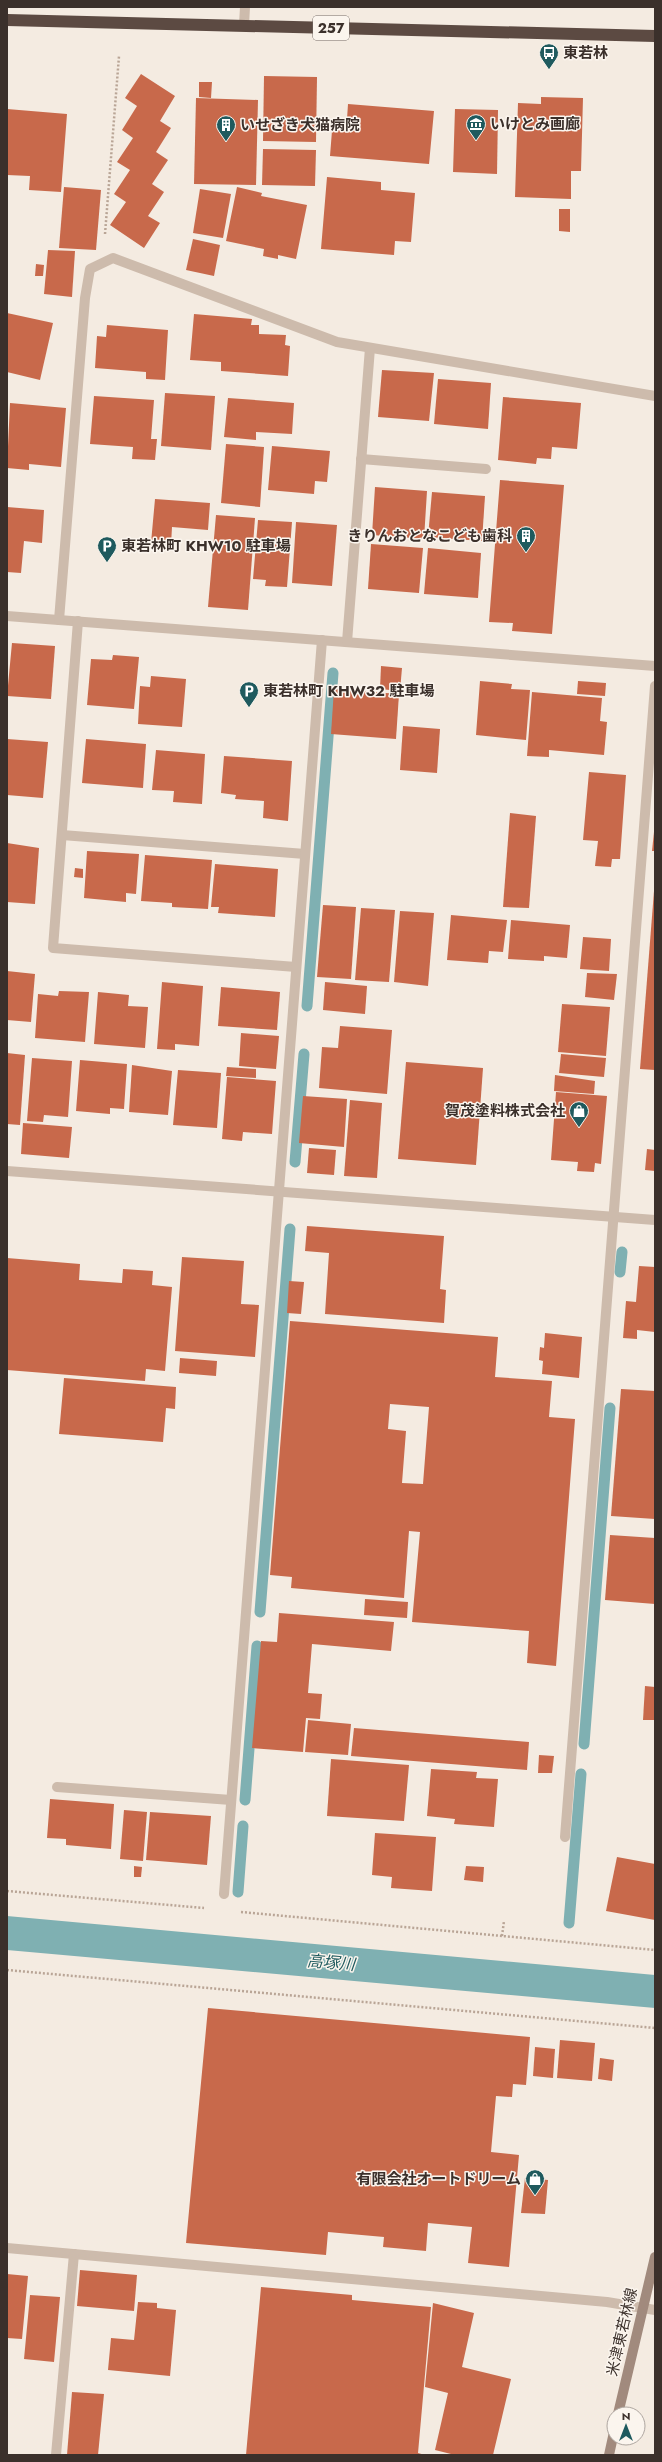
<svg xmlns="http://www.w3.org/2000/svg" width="662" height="2462" font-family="Jost,'Noto Sans JP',sans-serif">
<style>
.water{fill:#7fb0b2}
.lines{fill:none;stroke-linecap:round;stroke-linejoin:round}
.stream{stroke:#7fb0b2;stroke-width:11}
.building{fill:#c8694b;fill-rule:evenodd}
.path{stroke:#b9a596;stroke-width:2.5;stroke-dasharray:2 2;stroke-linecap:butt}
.street{stroke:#cdbbac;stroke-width:10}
.secondary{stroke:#a18a7d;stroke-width:10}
.highway{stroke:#5c4a42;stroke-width:12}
.labels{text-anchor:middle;stroke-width:3;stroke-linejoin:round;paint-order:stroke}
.shield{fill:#fbf5ee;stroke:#756b66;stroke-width:1}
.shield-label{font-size:14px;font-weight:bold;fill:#3b302b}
.poi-label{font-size:15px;font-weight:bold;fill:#3b302b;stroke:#fbf5ee;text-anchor:start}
.street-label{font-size:15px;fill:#3b302b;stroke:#fbf5ee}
.water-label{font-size:16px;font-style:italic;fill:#1f5a5e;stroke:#fbf5ee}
</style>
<rect width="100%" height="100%" fill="#f4ebe1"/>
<!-- water -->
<polygon class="water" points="7,1916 655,1975 655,2008 7,1950"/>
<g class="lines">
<!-- stream -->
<g class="stream">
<polyline points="307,1006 333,673"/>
<polyline points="295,1162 304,1054"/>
<polyline points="620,1272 622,1252"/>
<polyline points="260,1612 290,1229"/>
<polyline points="584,1744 610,1408"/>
<polyline points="245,1800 257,1646"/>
<polyline points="238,1892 243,1826"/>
<polyline points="569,1923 581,1774"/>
</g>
</g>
<!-- building -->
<g class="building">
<polygon points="141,74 175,96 160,121 171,128 156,152 168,160 152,184 164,192 148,216 160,223 144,248 110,225 126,202 114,194 130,170 117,162 133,138 122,130 137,106 125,98"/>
<polygon points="264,76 317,77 316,142 263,141"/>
<polygon points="199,82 212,82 211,98 199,97"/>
<polygon points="541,97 583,98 581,171 571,171 571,199 515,197 518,103 541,104"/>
<polygon points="196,98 258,100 256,185 194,184"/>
<polygon points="348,104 434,111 429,164 330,156 333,118 347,119"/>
<polygon points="7,109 67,114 61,192 29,190 30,176 7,175"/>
<polygon points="455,109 498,110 497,174 453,172"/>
<polygon points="263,149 316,150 315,186 262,185"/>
<polygon points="327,177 381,182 381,190 415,193 411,242 395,241 394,255 321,249"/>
<polygon points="64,187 101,190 96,250 59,248"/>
<polygon points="237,187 262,193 261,196 307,205 296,259 278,255 278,259 263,256 264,249 226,241"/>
<polygon points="200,189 231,194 223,238 193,233"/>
<polygon points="559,209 570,209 570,232 559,231"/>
<polygon points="193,239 220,245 214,276 186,270"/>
<polygon points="48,250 75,251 72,297 44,294"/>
<polygon points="36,264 44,265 43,276 35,276"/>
<polygon points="7,313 53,323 40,380 7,372"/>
<polygon points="194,314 252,319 251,325 259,325 259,334 286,335 285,345 290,346 288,376 221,371 221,362 190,360"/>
<polygon points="107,325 168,330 165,380 146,379 146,372 95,368 97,336 106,337"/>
<polygon points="382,370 434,373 429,421 378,417"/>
<polygon points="438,379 491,383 488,429 434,424"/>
<polygon points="165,393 215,396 211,450 161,446"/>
<polygon points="94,396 154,400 151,439 157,439 155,460 132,459 133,447 90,444"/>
<polygon points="503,397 581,403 577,449 552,447 551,459 537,458 536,464 498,460"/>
<polygon points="228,398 294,403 292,434 256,432 256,440 224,437"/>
<polygon points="10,403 66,408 61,467 29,464 29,470 7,468"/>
<polygon points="226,444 264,447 260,507 221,503"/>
<polygon points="272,446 330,451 327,482 315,481 314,494 268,490"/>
<polygon points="500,480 564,485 552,634 512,631 513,623 489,622"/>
<polygon points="375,487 427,491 424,539 372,535"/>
<polygon points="432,492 485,496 482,541 428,537"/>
<polygon points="155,499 210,503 208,530 172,527 171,545 151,543"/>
<polygon points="7,507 44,510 42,543 24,541 21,573 7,572"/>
<polygon points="216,515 255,518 248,610 208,607"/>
<polygon points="258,520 292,522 287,587 265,586 266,580 253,579"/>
<polygon points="296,522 337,525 332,586 292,583"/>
<polygon points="371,544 423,548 419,593 368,589"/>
<polygon points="428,548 481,553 478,598 424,594"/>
<polygon points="12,643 55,646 51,699 7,696"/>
<polygon points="113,655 139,657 134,709 87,705 91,659 112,660"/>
<polygon points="381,666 402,668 400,691 380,689"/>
<polygon points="151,676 186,679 182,727 138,724 140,686 150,687"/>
<polygon points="480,681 512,684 511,689 530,690 526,740 476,735"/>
<polygon points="578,681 606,683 605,696 577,694"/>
<polygon points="334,689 399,694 396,739 331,734"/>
<polygon points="532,692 602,698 600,721 607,722 604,755 549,750 549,757 527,756"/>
<polygon points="403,726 440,729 437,773 400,770"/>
<polygon points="7,739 48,742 43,798 7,795"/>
<polygon points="86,739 146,744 143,788 82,783"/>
<polygon points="156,750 205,754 202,804 173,802 174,791 152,790"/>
<polygon points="224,756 292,761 288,821 263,818 264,801 235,799 236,795 221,793"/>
<polygon points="589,772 626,775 620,859 612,859 611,867 595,866 598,841 583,840"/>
<polygon points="510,813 536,816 529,908 503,907"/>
<polygon points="654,832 655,832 655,851 652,851"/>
<polygon points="7,843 39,848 35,904 7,902"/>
<polygon points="87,851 139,854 136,894 126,893 126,902 84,898"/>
<polygon points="145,855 212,860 208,909 172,907 172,903 141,901"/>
<polygon points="215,864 278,869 275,917 218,913 219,907 211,907"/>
<polygon points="75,868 83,869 83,878 74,877"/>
<polygon points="654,891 655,891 655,1070 640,1069"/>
<polygon points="323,905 356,907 351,979 317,977"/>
<polygon points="361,908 395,910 389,982 355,980"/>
<polygon points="400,911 434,913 428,986 394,982"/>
<polygon points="451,915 507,920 503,952 489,951 488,963 447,960"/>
<polygon points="511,920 570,925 567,958 544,956 544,961 508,959"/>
<polygon points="583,937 611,939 609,971 580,969"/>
<polygon points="7,971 35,974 31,1022 7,1020"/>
<polygon points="587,973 617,974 614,1000 585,997"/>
<polygon points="162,982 203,986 199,1046 175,1044 175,1050 157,1049"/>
<polygon points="325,982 367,986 365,1014 323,1010"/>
<polygon points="221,987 280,992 277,1030 218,1026"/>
<polygon points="59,991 89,992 85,1042 35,1038 38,994 58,996"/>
<polygon points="98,992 129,995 128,1006 148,1007 145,1048 94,1044"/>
<polygon points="562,1004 610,1007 606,1056 558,1052"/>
<polygon points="340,1026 392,1030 387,1094 319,1088 322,1047 338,1048"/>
<polygon points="241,1033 279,1036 276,1069 239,1066"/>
<polygon points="7,1053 25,1055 20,1125 7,1124"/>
<polygon points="561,1054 606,1058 604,1077 559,1073"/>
<polygon points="32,1058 72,1061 68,1117 44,1115 43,1122 27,1121"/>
<polygon points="80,1060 127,1064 124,1109 110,1108 110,1114 76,1111"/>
<polygon points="406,1062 483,1068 476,1165 398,1159"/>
<polygon points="132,1065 172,1071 168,1115 129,1112"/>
<polygon points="227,1067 256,1069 256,1078 226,1076"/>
<polygon points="178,1070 221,1073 217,1128 173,1125"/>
<polygon points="555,1075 595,1081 594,1094 554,1091"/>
<polygon points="227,1077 276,1081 272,1134 243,1132 242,1141 222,1139"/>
<polygon points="556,1092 607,1096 601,1164 595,1163 594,1172 577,1171 578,1162 551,1160"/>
<polygon points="303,1096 347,1099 344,1147 299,1143"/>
<polygon points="350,1100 382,1103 377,1178 344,1176"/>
<polygon points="23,1123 72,1127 69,1158 21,1154"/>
<polygon points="309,1148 336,1150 334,1175 307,1173"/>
<polygon points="647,1149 655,1150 655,1171 645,1170"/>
<polygon points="307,1226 444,1236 440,1289 446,1290 444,1323 325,1314 329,1253 305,1251"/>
<polygon points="182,1257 244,1261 241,1304 259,1305 255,1357 175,1351"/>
<polygon points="7,1258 80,1264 79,1280 122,1283 123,1269 153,1271 152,1285 172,1287 165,1371 146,1369 145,1381 7,1370"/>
<polygon points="639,1266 655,1267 655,1332 637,1330 637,1339 623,1338 626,1301 636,1302"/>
<polygon points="289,1281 304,1282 301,1314 287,1313"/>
<path d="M290,1321L498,1337L495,1377L552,1381L549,1417L575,1419L556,1666L527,1663L529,1631L412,1622L420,1532L409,1531L404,1598L291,1588L292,1577L270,1575ZM390,1404L429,1407L423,1484L402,1483L406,1431L388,1429Z"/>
<polygon points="545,1333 582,1337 579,1378 542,1374 543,1361 539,1360 540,1347 544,1348"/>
<polygon points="180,1358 217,1361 216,1376 179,1373"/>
<polygon points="64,1378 176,1387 175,1409 166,1408 163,1442 59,1434"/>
<polygon points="621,1389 655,1391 655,1519 611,1516"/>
<polygon points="610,1535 655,1538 655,1604 605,1600"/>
<polygon points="365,1599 408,1602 407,1618 364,1615"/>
<polygon points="279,1613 394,1622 391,1651 312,1644 308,1693 322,1694 320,1719 306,1718 303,1752 252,1748 261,1641 277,1642"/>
<polygon points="645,1686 655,1687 654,1720 643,1720"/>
<polygon points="308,1720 351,1724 348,1755 305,1752"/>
<polygon points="354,1728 529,1742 527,1770 351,1756"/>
<polygon points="539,1755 554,1756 552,1773 538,1773"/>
<polygon points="331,1759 409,1765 404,1821 327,1816"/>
<polygon points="431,1769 477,1772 476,1778 498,1779 494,1827 454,1824 455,1819 427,1816"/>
<polygon points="50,1799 114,1804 111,1849 66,1845 66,1839 47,1838"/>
<polygon points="124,1810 147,1812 143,1861 120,1859"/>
<polygon points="150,1812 211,1816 207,1865 146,1860"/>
<polygon points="375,1833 436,1837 432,1891 391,1888 392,1877 372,1875"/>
<polygon points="617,1857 655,1864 655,1920 606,1911"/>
<polygon points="134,1866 142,1867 141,1877 134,1877"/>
<polygon points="466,1866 484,1867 483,1882 464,1880"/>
<polygon points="208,2008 530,2037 526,2085 513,2084 512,2097 496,2096 491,2152 519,2155 509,2267 468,2263 472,2227 428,2223 426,2251 383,2247 384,2237 328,2232 326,2255 186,2243"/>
<polygon points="560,2040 595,2043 592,2081 557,2078"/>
<polygon points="535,2047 555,2049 553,2078 533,2076"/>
<polygon points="600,2058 614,2060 612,2081 598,2079"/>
<polygon points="525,2178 548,2180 545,2214 521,2213"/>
<polygon points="80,2270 137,2275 134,2311 77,2306"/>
<polygon points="7,2274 28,2276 22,2339 7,2338"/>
<polygon points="261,2287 352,2295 352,2300 431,2307 418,2453 425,2455 246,2455"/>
<polygon points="30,2295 60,2297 54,2362 24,2359"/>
<polygon points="138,2302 157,2303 157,2308 176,2310 170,2376 108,2370 111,2338 134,2340"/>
<polygon points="433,2303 474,2313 462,2367 511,2379 493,2455 455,2455 435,2450 448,2393 425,2387"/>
<polygon points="72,2392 104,2394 98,2455 67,2455"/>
</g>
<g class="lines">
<!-- path -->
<g class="path">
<polyline points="105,234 119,56"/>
<polyline points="7,1891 204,1908"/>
<polyline points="241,1912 655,1950"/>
<polyline points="502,1936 504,1921"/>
<polyline points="7,1970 655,2028"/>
</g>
<!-- street -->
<g class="street">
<polyline points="244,25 245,7"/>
<polyline points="361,459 486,469"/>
<polyline points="7,616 655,666"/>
<polyline points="59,620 85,298 90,269 113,258 337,342 655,396"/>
<polyline points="78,621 53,948 296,967"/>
<polyline points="347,642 370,348"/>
<polyline points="62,835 305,854"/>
<polyline points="7,1171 655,1220"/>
<polyline points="57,1787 231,1800"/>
<polyline points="565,1837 655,686"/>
<polyline points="224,1894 322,640"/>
<polyline points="7,2248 607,2302 655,2310"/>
<polyline points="56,2455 74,2254"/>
</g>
<!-- secondary -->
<g class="secondary">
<polyline points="618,2414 655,2257"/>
<polyline points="609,2455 614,2432"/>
</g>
<!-- highway -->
<polyline class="highway" points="7,20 655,36"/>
</g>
<!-- icons -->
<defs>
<symbol id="bus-pin" viewBox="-11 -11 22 30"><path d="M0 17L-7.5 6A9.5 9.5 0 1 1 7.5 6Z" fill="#1f5a5e" stroke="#fbf5ee"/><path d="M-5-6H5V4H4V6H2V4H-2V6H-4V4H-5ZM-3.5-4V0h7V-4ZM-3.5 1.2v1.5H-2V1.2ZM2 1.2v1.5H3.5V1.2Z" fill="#fff"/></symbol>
<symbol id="museum-pin" viewBox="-11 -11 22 30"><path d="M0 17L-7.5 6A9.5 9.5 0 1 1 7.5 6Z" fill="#1f5a5e" stroke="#fbf5ee"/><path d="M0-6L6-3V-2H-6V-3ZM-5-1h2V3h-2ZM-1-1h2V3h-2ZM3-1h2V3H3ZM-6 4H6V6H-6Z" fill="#fff"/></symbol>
<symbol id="building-pin" viewBox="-11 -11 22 30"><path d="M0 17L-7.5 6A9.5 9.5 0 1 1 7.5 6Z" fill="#1f5a5e" stroke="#fbf5ee"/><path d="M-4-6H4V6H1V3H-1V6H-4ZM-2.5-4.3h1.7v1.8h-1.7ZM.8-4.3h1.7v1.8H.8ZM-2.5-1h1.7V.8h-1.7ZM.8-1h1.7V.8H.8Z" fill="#fff"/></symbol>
<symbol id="parking-pin" viewBox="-11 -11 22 30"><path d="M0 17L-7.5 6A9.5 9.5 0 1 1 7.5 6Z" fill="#1f5a5e" stroke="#fbf5ee"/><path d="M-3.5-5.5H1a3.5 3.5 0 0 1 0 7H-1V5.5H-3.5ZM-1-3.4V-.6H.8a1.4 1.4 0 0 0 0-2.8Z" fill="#fff"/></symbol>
<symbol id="shop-pin" viewBox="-11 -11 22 30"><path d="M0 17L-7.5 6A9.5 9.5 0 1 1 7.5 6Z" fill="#1f5a5e" stroke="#fbf5ee"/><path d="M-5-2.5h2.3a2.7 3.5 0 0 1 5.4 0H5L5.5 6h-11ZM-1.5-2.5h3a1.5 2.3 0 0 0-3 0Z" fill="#fff"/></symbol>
</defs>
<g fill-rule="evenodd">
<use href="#bus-pin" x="538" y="42" width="22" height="30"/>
<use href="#museum-pin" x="465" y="113" width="22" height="30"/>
<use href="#building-pin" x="215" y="114" width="22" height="30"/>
<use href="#building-pin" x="515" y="525" width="22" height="30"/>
<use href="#parking-pin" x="96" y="535" width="22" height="30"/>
<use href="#parking-pin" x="238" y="680" width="22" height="30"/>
<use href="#shop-pin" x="568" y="1100" width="22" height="30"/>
<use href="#shop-pin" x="524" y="2168" width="22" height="30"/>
</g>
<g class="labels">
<!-- shield labels -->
<rect class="shield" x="313" y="16" width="36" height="24" rx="3"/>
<g class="shield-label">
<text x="331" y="33">257</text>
</g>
<!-- poi labels -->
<g class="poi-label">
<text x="563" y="58">東若林</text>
<text x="490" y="129">いけとみ画廊</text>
<text x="240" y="130">いせざき犬猫病院</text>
<text x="512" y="541" text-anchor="end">きりんおとなこども歯科</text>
<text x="121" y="551">東若林町 KHW10 駐車場</text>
<text x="263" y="696">東若林町 KHW32 駐車場</text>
<text x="565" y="1116" text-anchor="end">賀茂塗料株式会社</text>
<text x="521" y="2184" text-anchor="end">有限会社オートドリーム</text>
</g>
<!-- street labels -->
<g class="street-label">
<text transform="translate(622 2332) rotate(-77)" y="5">米津東若林線</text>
</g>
<!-- water labels -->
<g class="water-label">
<text transform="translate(331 1962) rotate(5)" y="6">高塚川</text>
</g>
</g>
<!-- border -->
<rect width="662" height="2462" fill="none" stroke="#3b302b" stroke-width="16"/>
<!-- north arrow -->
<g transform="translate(626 2426)"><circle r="19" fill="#fbf5ee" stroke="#aea6a0"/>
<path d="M0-3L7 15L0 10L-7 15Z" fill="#1f5a5e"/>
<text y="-6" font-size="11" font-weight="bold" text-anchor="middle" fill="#3b302b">N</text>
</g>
</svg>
